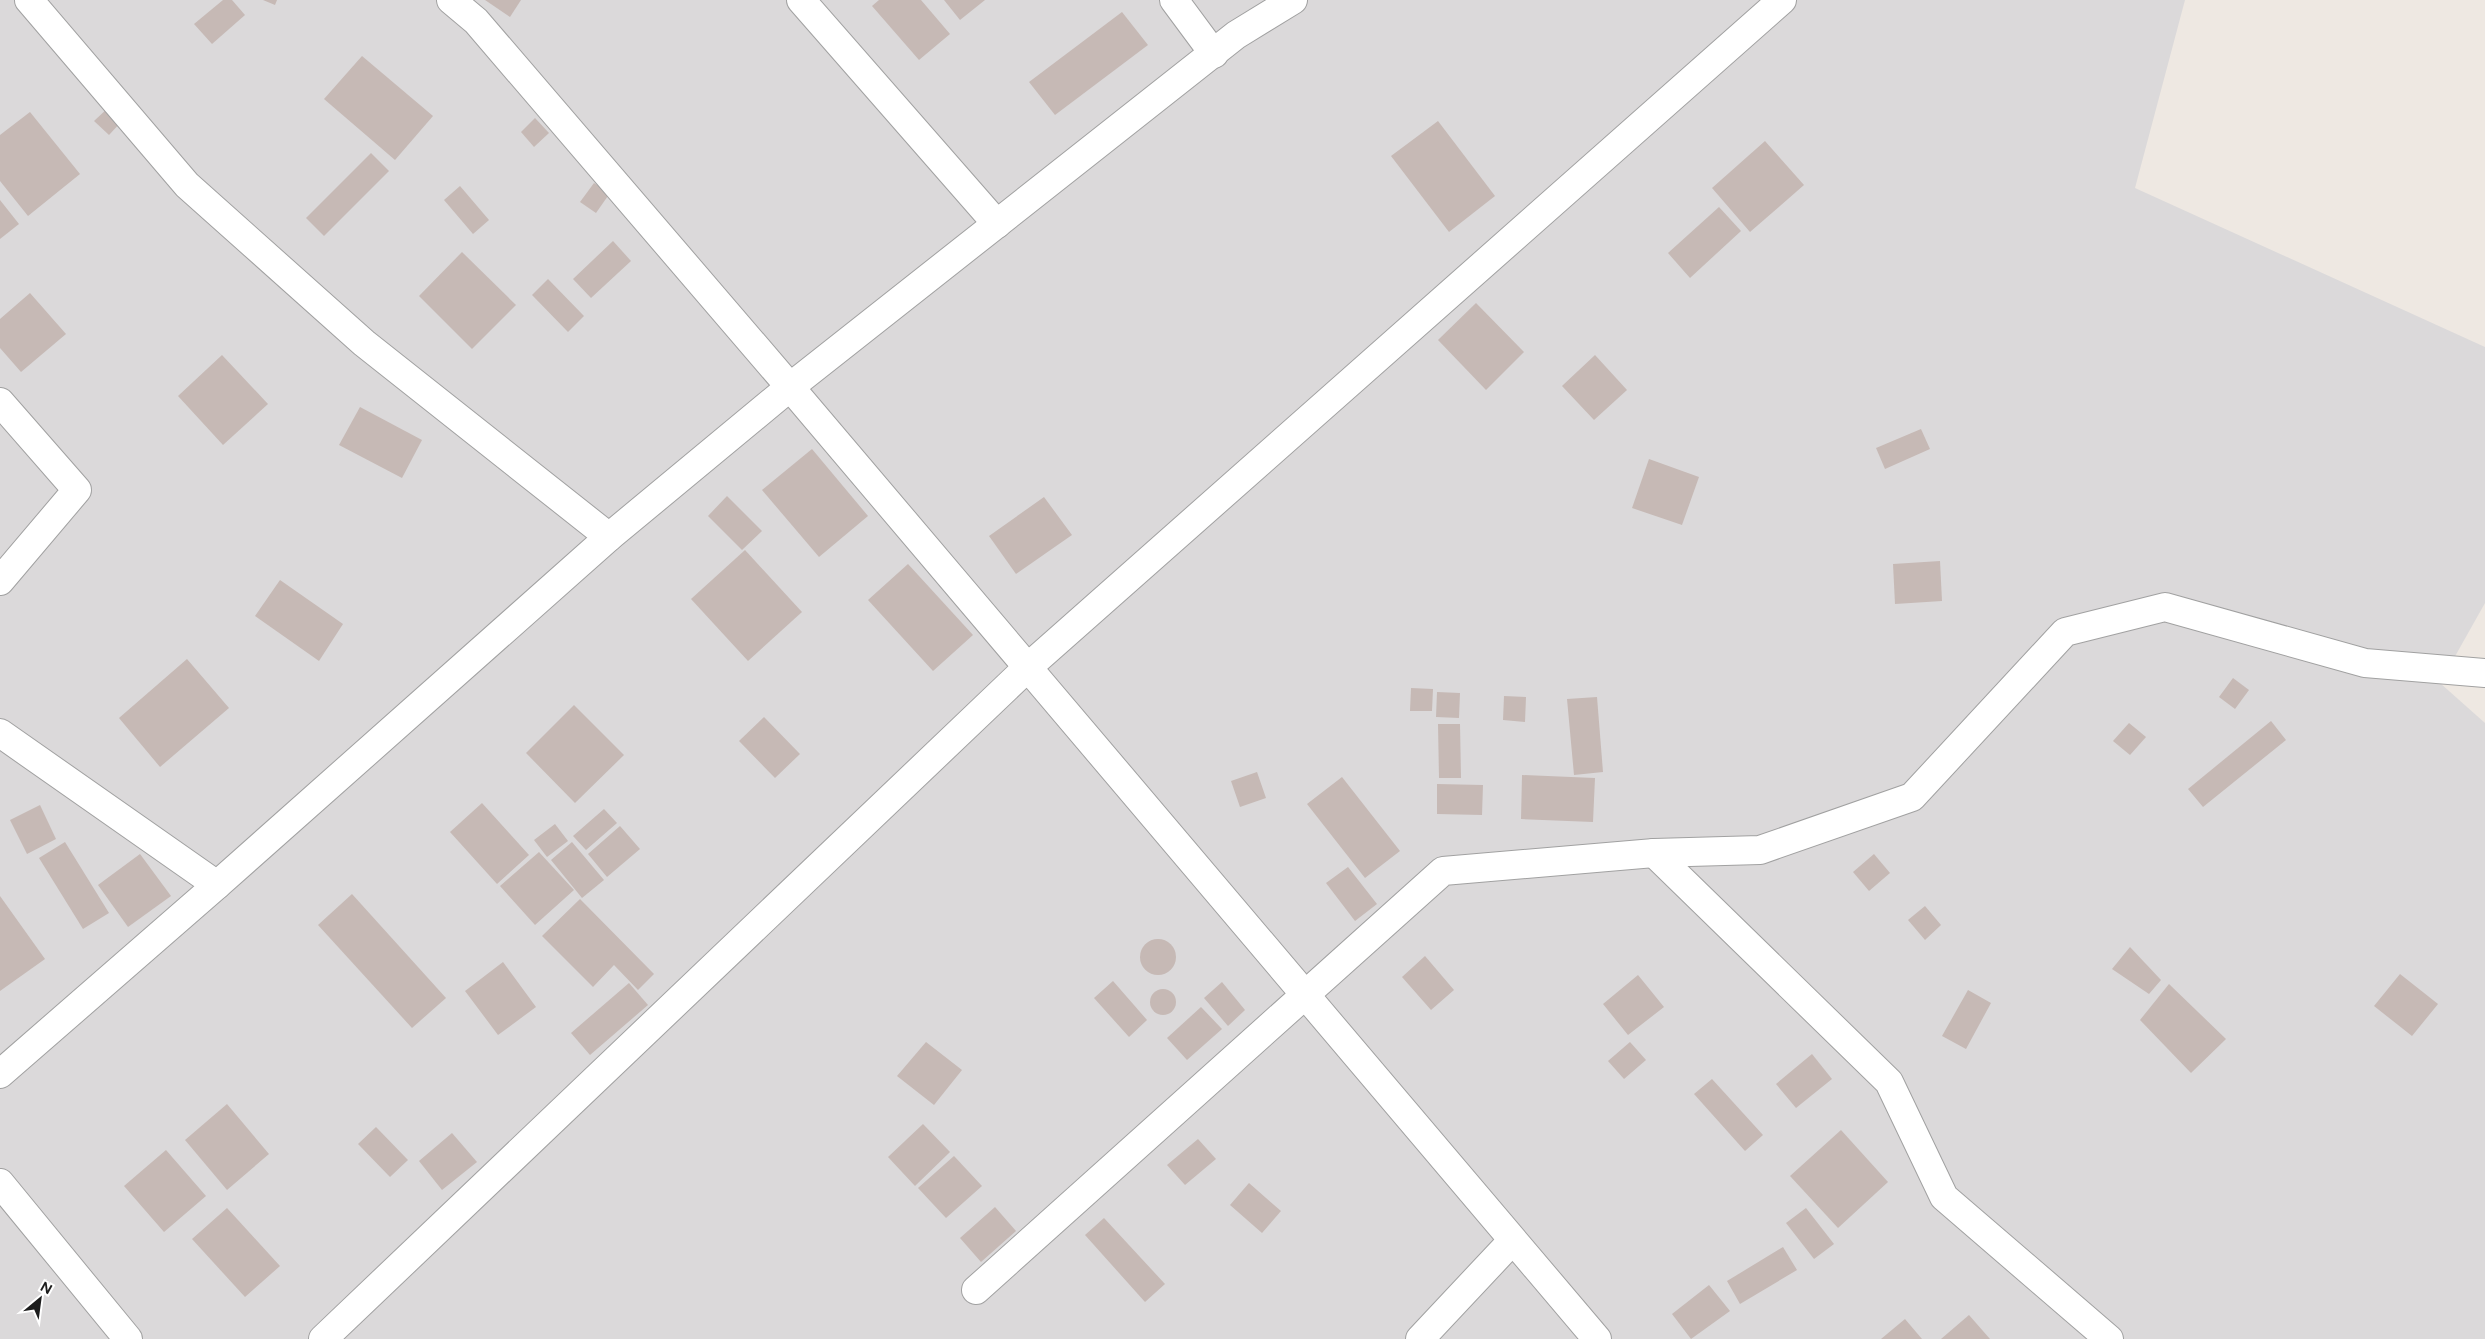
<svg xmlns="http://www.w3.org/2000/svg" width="2485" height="1339" font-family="Figtree,sans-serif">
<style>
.residential{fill:#dbd9da}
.building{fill:#c6b9b5}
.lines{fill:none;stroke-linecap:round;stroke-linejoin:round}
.minor-casing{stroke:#a1a1a1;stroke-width:30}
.minor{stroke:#fff;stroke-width:28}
</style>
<rect width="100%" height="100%" fill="#eee8e2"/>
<!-- residential -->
<polygon class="residential" points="0,0 2185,0 2135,188 2485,347 2485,603 2440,683 2485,723 2485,1339 0,1339"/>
<!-- building -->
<g class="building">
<polygon points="223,0 232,0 245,15 212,44 194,24"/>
<polygon points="263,0 277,0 275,5"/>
<polygon points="485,0 521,0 510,17"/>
<polygon points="879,0 921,0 950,34 919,60 872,6"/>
<polygon points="944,0 985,0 960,20"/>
<polygon points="1122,12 1148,45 1055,115 1029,82"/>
<polygon points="362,56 433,116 395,160 324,99"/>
<polygon points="109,107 122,121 109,135 94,121"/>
<polygon points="30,112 80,174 28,216 0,181 0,135"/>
<polygon points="535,118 549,133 534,147 521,132"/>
<polygon points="1438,121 1495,196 1449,232 1391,156"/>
<polygon points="1765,141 1804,185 1750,232 1712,188"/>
<polygon points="371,153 389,171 324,236 306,218"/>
<polygon points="594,183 610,193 596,213 580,202"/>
<polygon points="460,186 489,220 473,234 444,200"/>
<polygon points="0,200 19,224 0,239"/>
<polygon points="1719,207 1741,231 1690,278 1668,253"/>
<polygon points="613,241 631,261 591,298 573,279"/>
<polygon points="462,252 516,305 472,349 419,296"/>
<polygon points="548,279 584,316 568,332 532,295"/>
<polygon points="30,293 66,334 21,372 0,348 0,319"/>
<polygon points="1476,303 1524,352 1486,390 1438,340"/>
<polygon points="222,355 268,404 223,445 178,396"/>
<polygon points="1595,355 1627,390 1594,420 1562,386"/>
<polygon points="360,407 422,440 402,478 339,445"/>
<polygon points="1921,429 1930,449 1885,469 1876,448"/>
<polygon points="812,449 868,516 819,557 762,490"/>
<polygon points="1649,459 1699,477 1682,525 1632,508"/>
<polygon points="727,496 762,531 742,550 708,516"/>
<polygon points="1044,497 1072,535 1016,574 989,536"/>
<polygon points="745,550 802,612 748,661 691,599"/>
<polygon points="1940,561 1942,601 1895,604 1893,564"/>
<polygon points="908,564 973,635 933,671 868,600"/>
<polygon points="280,580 343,624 319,661 255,616"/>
<polygon points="187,659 229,708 160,767 119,718"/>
<polygon points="2233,678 2249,690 2235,709 2219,697"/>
<polygon points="1411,688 1433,689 1432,711 1410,711"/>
<polygon points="1437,692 1460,693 1459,718 1436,717"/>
<polygon points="1504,696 1526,697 1525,722 1503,720"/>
<polygon points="1597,697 1603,772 1574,775 1567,699"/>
<polygon points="574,705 624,755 575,803 526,753"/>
<polygon points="764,717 800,754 775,778 739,741"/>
<polygon points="2271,721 2286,740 2203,807 2188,789"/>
<polygon points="2129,723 2146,737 2130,755 2113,741"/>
<polygon points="1438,724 1460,724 1461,778 1439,778"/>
<polygon points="1257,772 1266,798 1240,807 1231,781"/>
<polygon points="1522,775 1595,778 1593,822 1521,819"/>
<polygon points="1342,777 1400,851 1365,878 1307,804"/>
<polygon points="1437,784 1483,785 1482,815 1437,814"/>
<polygon points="482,803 529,855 497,884 450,832"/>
<polygon points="40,805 56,839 27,854 10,820"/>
<polygon points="604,809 617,823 586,850 573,836"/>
<polygon points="555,824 568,841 547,857 534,840"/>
<polygon points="620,826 640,849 607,877 588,854"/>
<polygon points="65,842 109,913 83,929 39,858"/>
<polygon points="572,842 604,880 582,898 551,860"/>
<polygon points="539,852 574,890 535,925 500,886"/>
<polygon points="140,854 171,896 128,927 98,885"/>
<polygon points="1874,854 1890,873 1869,891 1853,872"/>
<polygon points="1348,867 1377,904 1355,921 1326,883"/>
<polygon points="352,894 446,998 412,1028 318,925"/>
<polygon points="0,896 45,959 0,991"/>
<polygon points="580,899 654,974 638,990 614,965 593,987 542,936"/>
<polygon points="1925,906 1941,925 1925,940 1908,920"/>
<circle cx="1158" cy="957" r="18"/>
<polygon points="2130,947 2161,980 2149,994 2112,969"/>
<polygon points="1425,956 1454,990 1431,1010 1402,977"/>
<polygon points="503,962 536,1007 498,1035 465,991"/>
<polygon points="2400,974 2438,1004 2412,1036 2374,1006"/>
<polygon points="1638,975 1664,1007 1628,1035 1603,1004"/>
<polygon points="1113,981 1147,1020 1129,1037 1094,998"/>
<polygon points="1222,982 1245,1010 1228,1026 1204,998"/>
<polygon points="629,983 648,1005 590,1055 571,1033"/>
<polygon points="2169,984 2226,1039 2191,1073 2140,1020"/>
<circle cx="1163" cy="1002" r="13"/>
<polygon points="1968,990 1991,1003 1966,1049 1942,1036"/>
<polygon points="1201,1007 1222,1029 1187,1060 1167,1038"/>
<polygon points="926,1042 962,1070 934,1105 897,1076"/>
<polygon points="1630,1042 1646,1060 1624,1079 1608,1061"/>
<polygon points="1812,1054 1832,1079 1796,1108 1776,1084"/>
<polygon points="1712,1079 1763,1135 1745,1151 1694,1094"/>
<polygon points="227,1104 269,1154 227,1190 185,1140"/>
<polygon points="923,1124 950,1152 915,1186 888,1157"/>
<polygon points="376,1127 408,1160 390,1177 358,1144"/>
<polygon points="1841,1130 1888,1182 1838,1228 1790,1176"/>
<polygon points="452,1133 477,1162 442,1190 419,1161"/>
<polygon points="1198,1139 1216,1159 1185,1185 1167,1165"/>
<polygon points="166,1150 206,1196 164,1232 124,1186"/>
<polygon points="954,1156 982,1186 946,1218 918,1188"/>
<polygon points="1249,1183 1281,1211 1262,1233 1230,1205"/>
<polygon points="995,1207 1016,1231 981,1262 960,1238"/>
<polygon points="227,1208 280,1266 245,1297 192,1239"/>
<polygon points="1806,1208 1834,1244 1814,1259 1786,1223"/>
<polygon points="1104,1218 1165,1284 1145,1302 1085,1235"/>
<polygon points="1783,1247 1797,1270 1740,1304 1727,1281"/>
<polygon points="1709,1285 1730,1311 1691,1339 1672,1314"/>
<polygon points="1969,1315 1990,1339 1941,1339"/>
<polygon points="1905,1319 1922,1339 1881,1339"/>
</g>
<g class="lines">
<defs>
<g id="minor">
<polyline points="29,0 187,185 364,343 609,537"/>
<polyline points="451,0 476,21 790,387 1597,1339"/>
<polyline points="801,0 997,224"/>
<polyline points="1174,0 1214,54"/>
<polyline points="0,402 77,490 0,581"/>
<polyline points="0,733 217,885"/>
<polyline points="1654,853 1889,1082 1944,1197 2109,1339"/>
<polyline points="0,1074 217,885 609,537 790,387 1236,35 1293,0"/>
<polyline points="0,1183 128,1339"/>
<polyline points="976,1290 1443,871 1654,853 1760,850 1912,797 2065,632 2165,607 2365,663 2485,673"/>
<polyline points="323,1339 1027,668 1782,0"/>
<polyline points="1420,1339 1512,1241"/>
</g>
</defs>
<!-- minor casing -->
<use href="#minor" class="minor-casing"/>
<!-- minor -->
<use href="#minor" class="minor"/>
</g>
<!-- north arrow -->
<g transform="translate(40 1299) rotate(29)" stroke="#ffffff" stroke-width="4" paint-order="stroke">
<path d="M0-4L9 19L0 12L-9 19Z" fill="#1d1d1d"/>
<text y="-8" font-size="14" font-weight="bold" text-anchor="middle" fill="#1d1d1d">N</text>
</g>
</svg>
